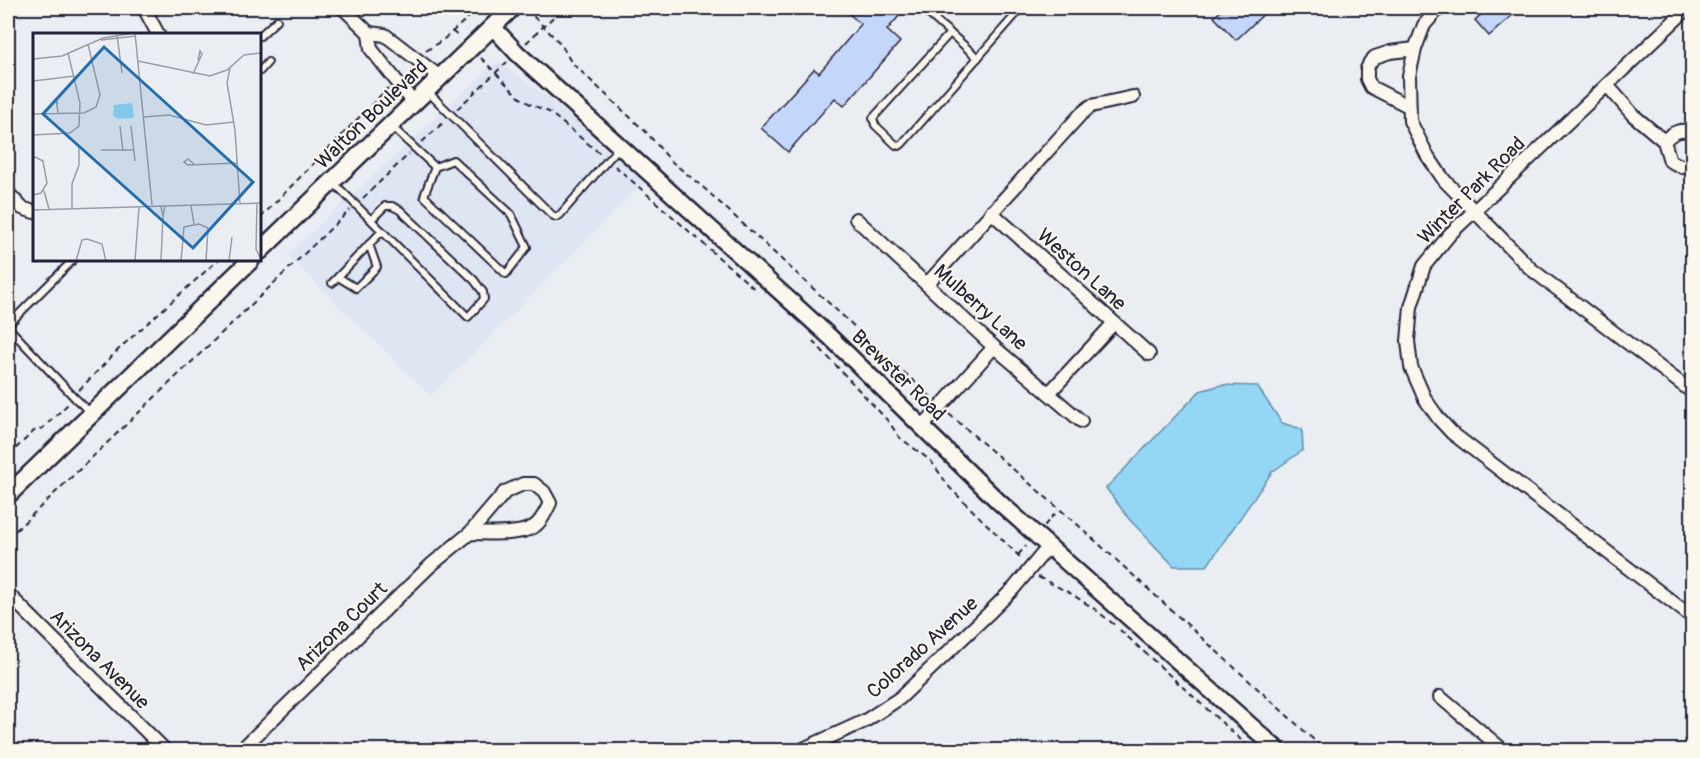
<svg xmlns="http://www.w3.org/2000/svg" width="1700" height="758" font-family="Pangolin,sans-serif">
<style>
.built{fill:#dee6f4}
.water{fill:#93d7f5;stroke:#668fab;stroke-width:1.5}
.building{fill:#c3d7fc;stroke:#22223b;stroke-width:1.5}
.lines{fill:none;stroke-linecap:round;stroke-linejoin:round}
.service-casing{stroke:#22223b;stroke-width:10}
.minor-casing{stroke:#22223b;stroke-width:16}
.tertiary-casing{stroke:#22223b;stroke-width:20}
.secondary-casing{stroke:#22223b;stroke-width:21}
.path{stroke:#22223b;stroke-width:2;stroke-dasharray:6 4.5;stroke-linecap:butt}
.service{stroke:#fbf7ec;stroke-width:6}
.minor{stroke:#fbf7ec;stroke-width:12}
.tertiary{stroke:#fbf7ec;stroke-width:15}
.secondary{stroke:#fbf7ec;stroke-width:16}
.labels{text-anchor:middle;stroke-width:4.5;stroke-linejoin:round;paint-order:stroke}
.street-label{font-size:20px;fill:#22223b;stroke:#fbf7ec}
.inset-road{fill:none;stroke:#9a9ca8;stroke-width:1.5}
.view{fill:#1f6fb2;fill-opacity:0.15;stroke:#1f6fb2;stroke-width:3}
.inset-edge{fill:none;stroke:#22223b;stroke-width:3}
</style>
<rect width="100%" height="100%" fill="#eaedf1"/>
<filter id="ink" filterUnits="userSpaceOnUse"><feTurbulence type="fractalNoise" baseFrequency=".0167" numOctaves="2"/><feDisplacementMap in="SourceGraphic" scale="12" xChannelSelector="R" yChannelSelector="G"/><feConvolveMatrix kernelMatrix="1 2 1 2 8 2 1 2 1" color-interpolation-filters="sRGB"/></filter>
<g filter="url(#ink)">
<!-- built -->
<polygon class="built" points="497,61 552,100 645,181 431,396 287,255"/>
<!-- water -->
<polygon class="water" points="1221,385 1257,386 1282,423 1302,429 1303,450 1272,472 1207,566 1174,566 1129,519 1106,488 1200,391"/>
<!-- building -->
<g class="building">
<polygon points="842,8 889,8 899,16 887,30 900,42 844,106 835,98 788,152 761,128 814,69 819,73 861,24"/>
<polygon points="1224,8 1270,8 1236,40 1214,17"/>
<polygon points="1480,8 1510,8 1515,13 1489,36 1475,20 1484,12"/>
</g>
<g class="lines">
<defs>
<g id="service">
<polyline points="922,8 978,58"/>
<polyline points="950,33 873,118 875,125 896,145 899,146 902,144 1018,12 1020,8"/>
<polyline points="260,36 277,20"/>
<polyline points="260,71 268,62"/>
<polyline points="427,91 552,215 556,217 560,215 619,147"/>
<polyline points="391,126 435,167 424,196 506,274 527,247 511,214 453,160 435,167"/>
<polyline points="332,181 468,317 484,299 483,292 474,280 400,210 392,206 385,206 371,220"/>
<polyline points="338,277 356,288 377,267 369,244"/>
<polyline points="332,283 382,231"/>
<polyline points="8,325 73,260"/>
<polyline points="8,327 75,398 91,413"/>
</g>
<g id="minor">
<polyline points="144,8 158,34"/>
<polyline points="343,8 369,33"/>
<polyline points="1439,8 1424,25 1415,49 1409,76 1410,121 1427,155 1444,180 1531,269 1692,392"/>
<polyline points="1688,8 1450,234 1424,266 1411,307 1408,341 1411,367 1425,399 1439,419 1452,433 1692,617"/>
<polyline points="1607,85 1633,115 1664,141 1670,161 1683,167 1692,167"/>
<polyline points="414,103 371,49 369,33 385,35 440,77"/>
<polyline points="1408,106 1371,87 1367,79 1367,69 1370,62 1375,57 1390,52 1415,49"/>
<path d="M1664,141C1673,132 1681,128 1692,133"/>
<polyline points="8,193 22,208 34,212"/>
<polyline points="991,212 1149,354"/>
<polyline points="856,219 994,347 1081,421"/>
<polyline points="927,284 1081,114 1091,106 1133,97"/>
<polyline points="1049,393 1113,324"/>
<polyline points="922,427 994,347"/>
<polyline points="8,594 165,750"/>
<polyline points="1440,697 1503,750"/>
<path d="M241,750L431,565L470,533L505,492L523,484H534L544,492L550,503C546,511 541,523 533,527C517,536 488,533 470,533"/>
<polyline points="801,750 865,721 900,698 988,614 1014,588 1049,546"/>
</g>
<polyline id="tertiary" points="493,27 517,53 830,337 999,502 1278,750"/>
<g id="secondary">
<polyline points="260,251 512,8"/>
<polyline points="8,495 251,260"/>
</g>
</defs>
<!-- service casing -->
<use href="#service" class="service-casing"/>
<!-- minor casing -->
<use href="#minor" class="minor-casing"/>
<!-- tertiary casing -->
<use href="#tertiary" class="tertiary-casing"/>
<!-- secondary casing -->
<use href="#secondary" class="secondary-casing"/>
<!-- path -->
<g class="path">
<polyline points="526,9 561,44 571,62 647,133 671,161 705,189 932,398"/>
<polyline points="452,31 459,37"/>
<polyline points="526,43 563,8"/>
<polyline points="426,51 444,39 479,8"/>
<polyline points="481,58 519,97 530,104 549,112 602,155"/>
<polyline points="457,109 507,62"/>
<polyline points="422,142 444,122"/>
<polyline points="615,166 757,291"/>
<polyline points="363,198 409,154"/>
<polyline points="260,218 388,88"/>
<polyline points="813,341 889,422 899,437 931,461 950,488 1022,559"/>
<polyline points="79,390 122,346 218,260"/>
<polyline points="949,414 1078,525 1325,750"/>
<polyline points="8,456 34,431 43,428 68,404"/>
<polyline points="1044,526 1058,510"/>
<polyline points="8,538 350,210"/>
<polyline points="1018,555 1026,546"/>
<polyline points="1038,577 1070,593 1096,610 1116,626"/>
<polyline points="1120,630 1252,750"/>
</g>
<!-- service -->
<use href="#service" class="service"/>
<!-- minor -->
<use href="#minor" class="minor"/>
<!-- tertiary -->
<use href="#tertiary" class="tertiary"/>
<!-- secondary -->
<use href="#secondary" class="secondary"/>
</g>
</g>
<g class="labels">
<!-- street labels -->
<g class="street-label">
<text transform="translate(371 114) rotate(-44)" y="7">Walton Boulevard</text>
<text transform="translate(1471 190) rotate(-45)" y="7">Winter Park Road</text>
<text transform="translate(1082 269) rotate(42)" y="7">Weston Lane</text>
<text transform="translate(981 307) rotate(42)" y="7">Mulberry Lane</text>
<text transform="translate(899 375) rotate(44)" y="7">Brewster Road</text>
<text transform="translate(341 626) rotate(-44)" y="7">Arizona Court</text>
<text transform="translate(922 647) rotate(-42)" y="7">Colorado Avenue</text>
<text transform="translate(100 659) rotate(45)" y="7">Arizona Avenue</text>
</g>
</g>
<!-- overview -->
<g transform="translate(33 33)">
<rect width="228" height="228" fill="#eaedf1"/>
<path d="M99,70L101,85L85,86L80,82L81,72Z" fill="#93d7f5"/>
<path class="inset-road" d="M102,0L119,172M84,2L89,40M68,7L103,3M0,26L29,23L70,5L101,0M105,28L177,43L194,37L211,22L228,20M197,35L194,50L202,97L207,171M160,41L169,21L167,18L165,27M0,48L42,43M25,71L23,66L25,80M0,81L51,80L63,74L67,62L55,11M111,84L136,82L173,92L201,89M87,93L90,118M98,93L102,128M0,102L37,100L46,93L47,70L35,20M68,117H101M0,123L10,128L14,150L8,160L0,162M161,131L155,126L151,129L155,132L204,130M11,158L16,176M224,171L223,216L228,226M158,173L161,191M128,174L130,183L132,173M39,176V151L46,132V114M0,177L228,170M43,228L49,207L54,206L69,211L73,228M102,228L106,174M128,228L130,183M148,228L151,194L166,191L175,195L173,228M196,228L199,204"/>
<path class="view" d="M71,14L220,149L160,215L10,81Z"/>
<rect width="228" height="228" class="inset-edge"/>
</g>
<!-- margin -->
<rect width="1700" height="758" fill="none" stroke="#fbf7ec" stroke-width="30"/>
<rect x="15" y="15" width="1670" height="728" fill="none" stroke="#22223b" stroke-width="2" filter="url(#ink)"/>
</svg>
